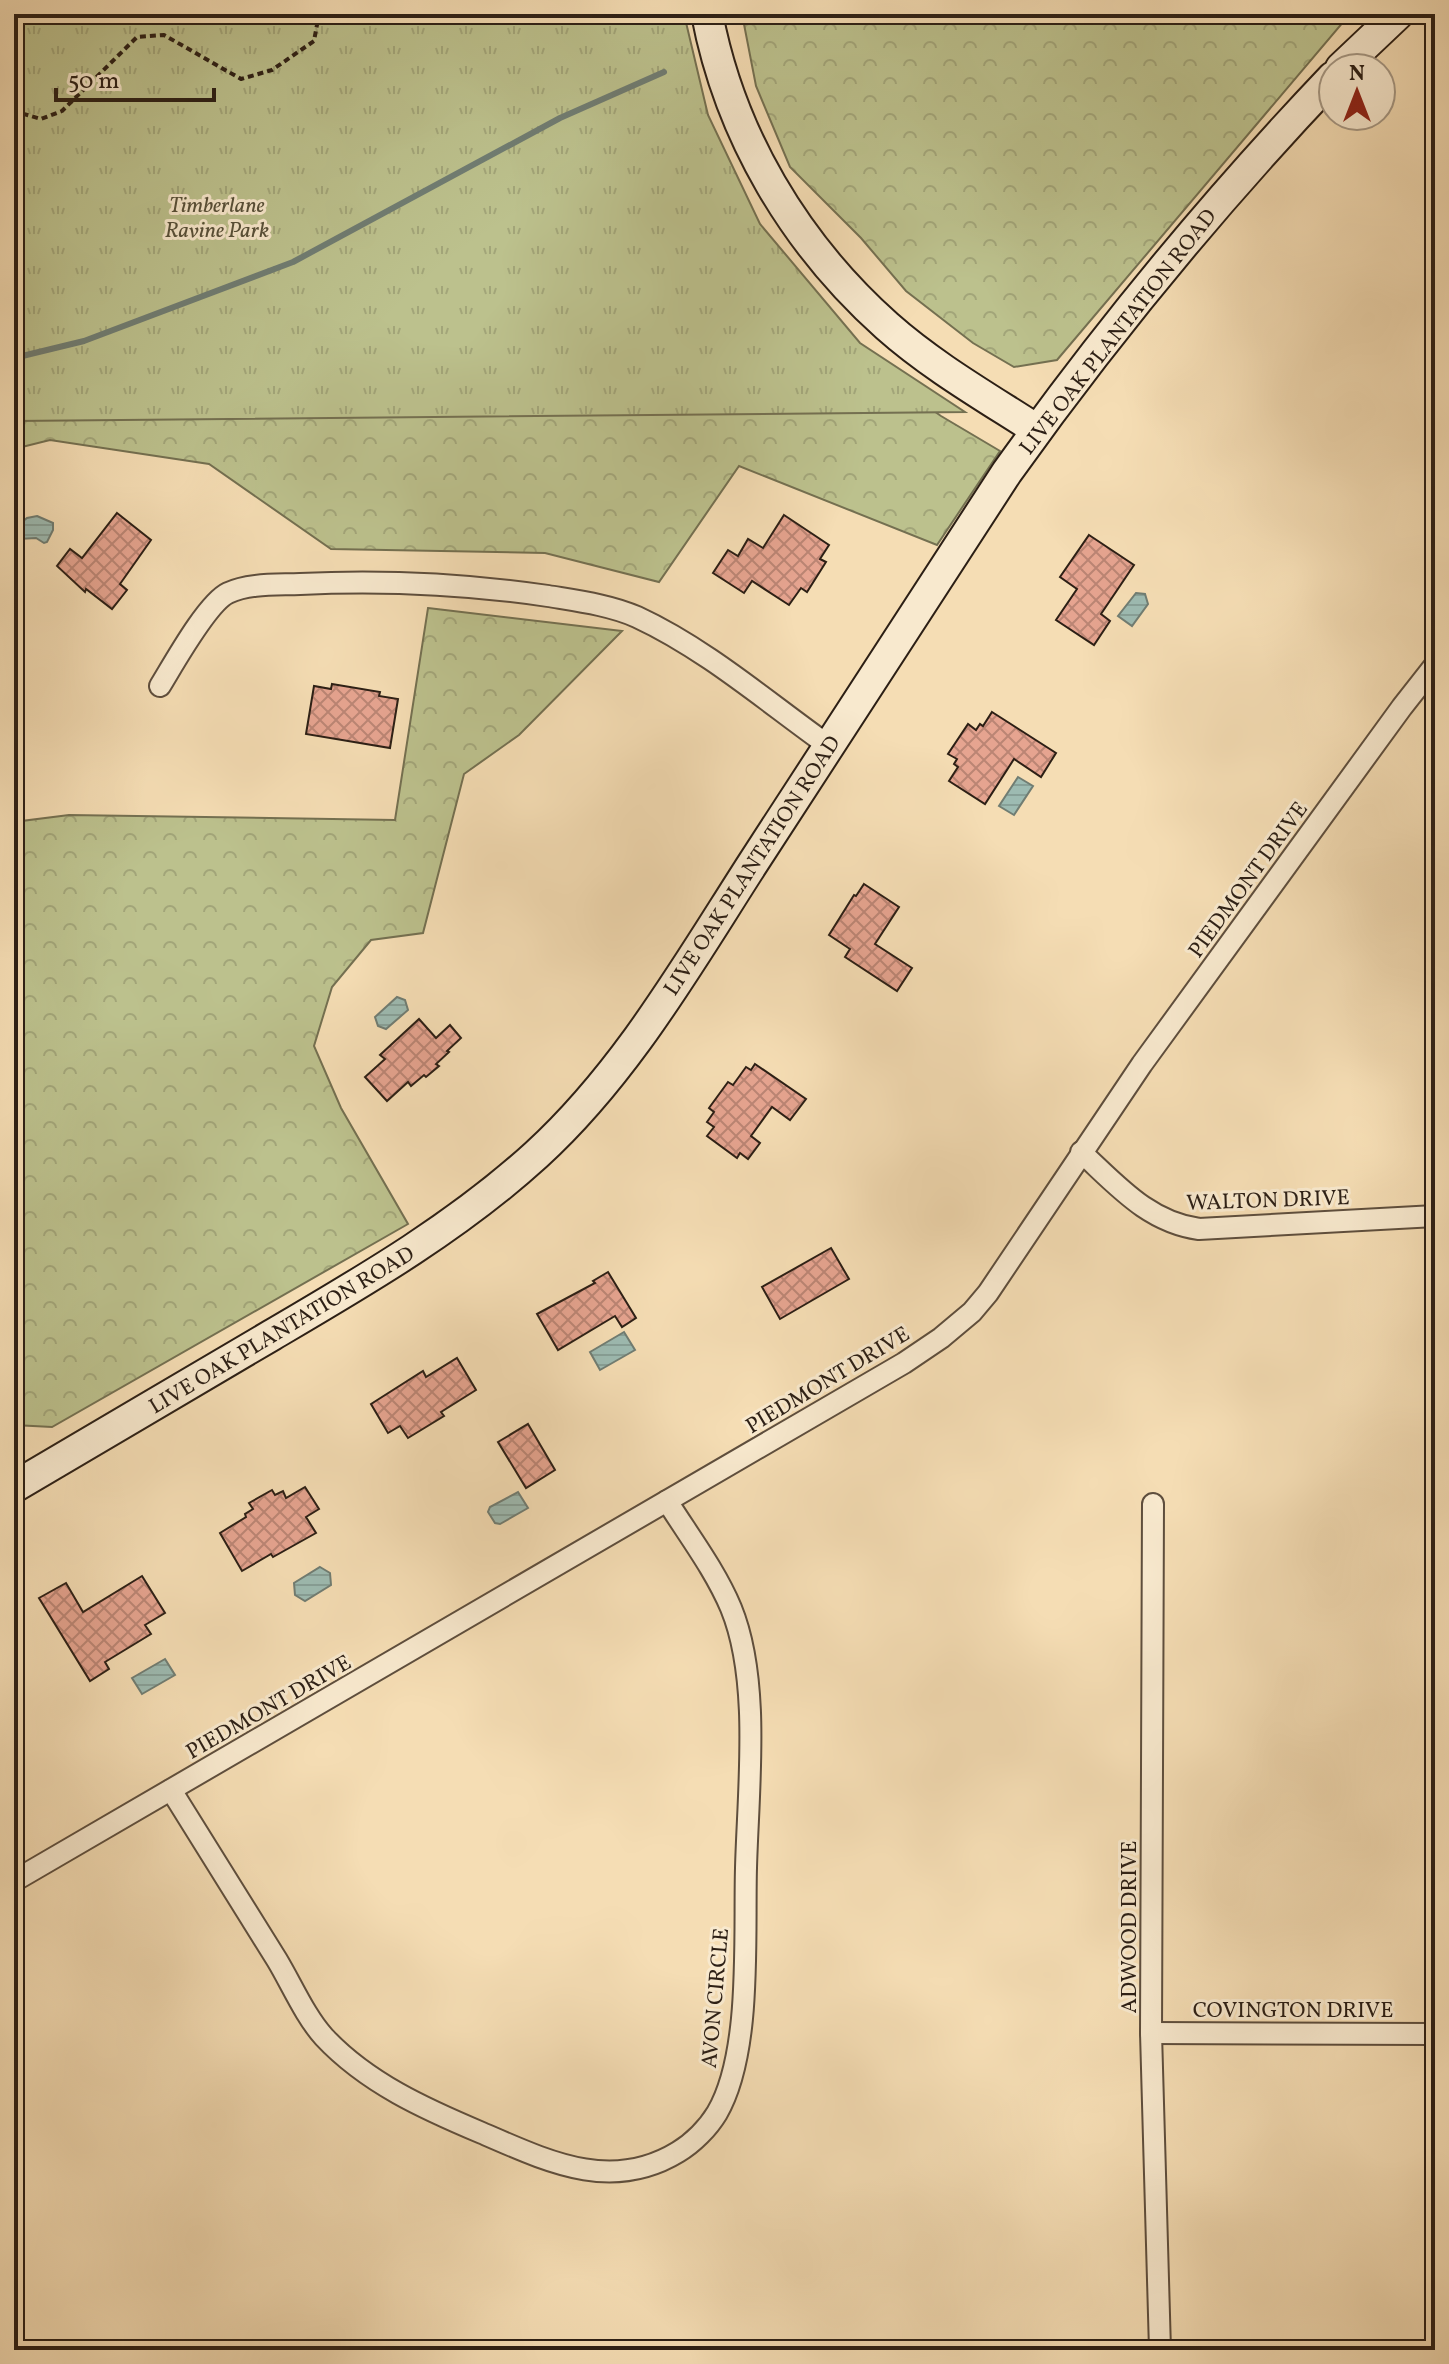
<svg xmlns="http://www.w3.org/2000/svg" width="1449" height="2364" font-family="Vollkorn,serif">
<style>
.forest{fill:url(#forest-crowns);stroke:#747051;stroke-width:2}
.park{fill:url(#park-tufts);stroke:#747051;stroke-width:2}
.water{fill:url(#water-rules);stroke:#707d73;stroke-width:2}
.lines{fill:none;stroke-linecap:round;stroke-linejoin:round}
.stream{stroke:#707d73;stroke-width:6}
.building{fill:url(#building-cross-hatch);stroke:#2c1f15;stroke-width:2}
.street-casing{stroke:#5e4e3d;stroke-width:24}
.secondary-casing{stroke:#2c1f15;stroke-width:34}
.path{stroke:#2c1f15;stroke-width:4;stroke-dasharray:6 4;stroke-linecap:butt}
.street{stroke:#f8e9ce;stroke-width:20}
.secondary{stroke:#f8e9ce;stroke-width:30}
.labels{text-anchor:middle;stroke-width:6;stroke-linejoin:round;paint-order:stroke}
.park-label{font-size:22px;font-style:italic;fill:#575039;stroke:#f8e9ce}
.street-label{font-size:22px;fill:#2c1f15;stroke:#f8e9ce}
</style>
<defs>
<pattern id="forest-crowns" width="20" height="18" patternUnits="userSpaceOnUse" patternTransform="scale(2)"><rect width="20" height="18" fill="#bcc18d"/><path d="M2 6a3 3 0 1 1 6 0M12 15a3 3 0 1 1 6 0" fill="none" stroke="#a2a579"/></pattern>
<pattern id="park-tufts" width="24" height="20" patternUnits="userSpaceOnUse" patternTransform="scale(2)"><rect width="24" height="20" fill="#bcc18d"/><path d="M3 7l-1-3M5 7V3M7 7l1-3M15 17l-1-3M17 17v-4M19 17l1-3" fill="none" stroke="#a2a579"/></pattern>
<pattern id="water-rules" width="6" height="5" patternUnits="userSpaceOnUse" patternTransform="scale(2)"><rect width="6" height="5" fill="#9dbbb2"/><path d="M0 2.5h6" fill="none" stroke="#87a098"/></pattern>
<pattern id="building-cross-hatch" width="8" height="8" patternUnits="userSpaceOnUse" patternTransform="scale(2)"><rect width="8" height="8" fill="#e6a490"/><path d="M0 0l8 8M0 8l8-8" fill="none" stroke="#bb8574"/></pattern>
</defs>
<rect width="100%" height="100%" fill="#f5ddb4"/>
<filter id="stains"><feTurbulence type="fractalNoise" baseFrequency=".0025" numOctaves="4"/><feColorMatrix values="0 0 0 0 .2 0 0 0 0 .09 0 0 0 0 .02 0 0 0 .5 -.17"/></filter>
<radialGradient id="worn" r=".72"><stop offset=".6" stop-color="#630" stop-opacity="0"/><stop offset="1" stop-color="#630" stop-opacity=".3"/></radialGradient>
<!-- forest -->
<g class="forest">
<polygon points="14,14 697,116 765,242 848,351 941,416 1000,451 937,545 739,466 659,582 545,553 331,549 209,464 50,440 14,449"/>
<polygon points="742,14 1350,14 1057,360 1014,367 973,343 906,291 861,238 790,167 756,86"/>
<polygon points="428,608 622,631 519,735 464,774 423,933 371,940 332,987 314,1046 341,1108 408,1224 52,1427 14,1425 14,822 69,815 395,820"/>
</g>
<!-- park -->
<polygon class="park" points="14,14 684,14 708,115 760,224 860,343 965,412 14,421"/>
<!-- water -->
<g class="water">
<polygon points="37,516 53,523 53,530 47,542 44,543 36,538 19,539 17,526 27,518"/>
<polygon points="1136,593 1145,594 1148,604 1132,626 1118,616"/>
<polygon points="1018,777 1033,786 1014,815 999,806"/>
<polygon points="397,997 405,1000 408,1010 386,1029 378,1026 375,1017"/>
<polygon points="624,1332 635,1350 600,1370 590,1352"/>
<polygon points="518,1492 528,1508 500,1524 495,1523 488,1512 490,1507"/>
<polygon points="320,1567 330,1573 331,1585 305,1601 295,1595 294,1583"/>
<polygon points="165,1659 175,1675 142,1694 132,1678"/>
</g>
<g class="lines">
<!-- stream -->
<polyline class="stream" points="14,358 84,341 293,262 560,118 664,72"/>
</g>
<!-- building -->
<g class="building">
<polygon points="117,513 151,540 120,584 127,590 112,609 86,589 85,592 57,566 70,549 82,558"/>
<polygon points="784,515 829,545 820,559 826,562 807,592 801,588 789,605 752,581 744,593 713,573 728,550 738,556 748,539 763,548"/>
<polygon points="1089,535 1134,565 1101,614 1110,621 1094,645 1056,620 1077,589 1060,577"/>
<polygon points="332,684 380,692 379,696 398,699 390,748 306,734 314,686 331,689"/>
<polygon points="992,712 1056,753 1041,777 1014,759 985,804 949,781 958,767 954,764 957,759 948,754 968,724 976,730 980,724 983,726"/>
<polygon points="864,884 899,907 875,944 912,968 897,991 845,957 850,949 829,935 854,895 856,896"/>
<polygon points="419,1019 436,1038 450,1025 461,1038 447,1051 449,1052 436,1064 439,1066 426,1077 424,1075 411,1086 408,1082 387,1101 365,1077 385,1059 380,1055"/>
<polygon points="755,1064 806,1099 790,1120 772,1107 751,1136 760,1143 748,1159 740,1153 737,1158 707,1136 714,1127 707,1122 714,1112 709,1108 728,1082 733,1085 746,1067 751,1070"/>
<polygon points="831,1248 849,1279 780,1319 762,1287"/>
<polygon points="608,1272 636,1318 622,1327 615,1316 558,1350 537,1314 595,1283 593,1281"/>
<polygon points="457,1358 476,1390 441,1412 444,1416 408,1438 400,1426 388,1433 371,1404 423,1371 426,1377"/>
<polygon points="528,1424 555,1470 526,1488 498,1442"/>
<polygon points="305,1487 319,1509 306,1517 316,1533 273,1557 271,1554 242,1571 220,1533 246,1517 245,1514 253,1509 249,1503 272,1490 275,1495 283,1491 286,1498"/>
<polygon points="142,1576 165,1613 145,1625 151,1634 105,1662 109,1669 90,1681 39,1598 66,1583 83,1612"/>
</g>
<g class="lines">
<defs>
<g id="street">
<path d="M160,686C173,665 207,603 228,593C249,583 277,585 300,584C383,580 466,584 548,596C578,601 610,605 637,617C706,649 767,702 829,746"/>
<path d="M1081,1152C1117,1185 1148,1222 1199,1229L1435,1216"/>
<polyline points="1153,1504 1151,2033 1160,2350"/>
<path d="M171,1790C207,1847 242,1904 277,1960C292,1985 305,2016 324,2037C367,2083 425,2109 482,2133C547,2161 611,2193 678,2152C693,2143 708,2128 717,2113C752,2053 744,1938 746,1868C748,1789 761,1681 731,1608C715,1570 689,1536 667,1501"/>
<polyline points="14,1881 904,1363 941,1338 972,1312 988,1293 1142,1064 1402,707 1435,665"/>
<polyline points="1151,2033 1435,2034"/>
</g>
<g id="secondary">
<path d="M707,14C730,135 795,244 887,326C932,366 986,397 1037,430"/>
<polyline points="1341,68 1398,14"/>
<path d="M14,1487C100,1436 186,1386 272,1335C364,1281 457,1227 536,1155C626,1073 688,964 753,863C838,732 923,602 1007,472C1107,332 1215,201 1333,77"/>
</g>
</defs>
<!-- street casing -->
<use href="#street" class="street-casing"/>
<!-- secondary casing -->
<use href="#secondary" class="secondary-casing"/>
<!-- path -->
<polyline class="path" points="14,109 17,112 41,119 62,111 137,37 164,35 241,79 272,70 314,41 319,14"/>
<!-- street -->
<use href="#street" class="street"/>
<!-- secondary -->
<use href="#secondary" class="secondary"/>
</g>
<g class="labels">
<!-- park labels -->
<g class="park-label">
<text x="217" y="212">Timberlane<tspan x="217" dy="25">Ravine Park</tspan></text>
</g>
<!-- street labels -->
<g class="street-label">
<text transform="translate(1117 331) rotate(-52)" y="8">LIVE OAK PLANTATION ROAD</text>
<text transform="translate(751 865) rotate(-57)" y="8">LIVE OAK PLANTATION ROAD</text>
<text transform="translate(1247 879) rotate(-54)" y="8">PIEDMONT DRIVE</text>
<text transform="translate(1268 1199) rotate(-2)" y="8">WALTON DRIVE</text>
<text transform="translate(281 1329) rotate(-31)" y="8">LIVE OAK PLANTATION ROAD</text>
<text transform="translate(827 1379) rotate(-31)" y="8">PIEDMONT DRIVE</text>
<text transform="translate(268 1706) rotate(-30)" y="8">PIEDMONT DRIVE</text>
<text transform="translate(1128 1927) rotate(-90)" y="8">ADWOOD DRIVE</text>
<text transform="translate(714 1998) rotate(-85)" y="8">AVON CIRCLE</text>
<text x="1293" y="2017">COVINGTON DRIVE</text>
</g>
</g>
<!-- margin -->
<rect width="1449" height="2364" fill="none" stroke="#f5ddb4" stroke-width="48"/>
<rect x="16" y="16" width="1417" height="2332" fill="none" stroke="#2c1f15" stroke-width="4"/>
<rect x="24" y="24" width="1401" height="2316" fill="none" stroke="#2c1f15" stroke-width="2"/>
<!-- north arrow -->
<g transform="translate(1357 92)"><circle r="38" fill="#f8e9ce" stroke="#a69884" stroke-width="2"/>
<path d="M0-6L14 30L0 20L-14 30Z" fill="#8f2418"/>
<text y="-12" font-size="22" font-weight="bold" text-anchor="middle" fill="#2c1f15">N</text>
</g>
<!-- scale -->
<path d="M56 88v12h158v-12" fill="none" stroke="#2c1f15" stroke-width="4"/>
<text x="68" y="88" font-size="24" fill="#2c1f15" stroke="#f8e9ce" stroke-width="6" paint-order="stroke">50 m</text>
<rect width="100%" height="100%" filter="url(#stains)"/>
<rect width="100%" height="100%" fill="url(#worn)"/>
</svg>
